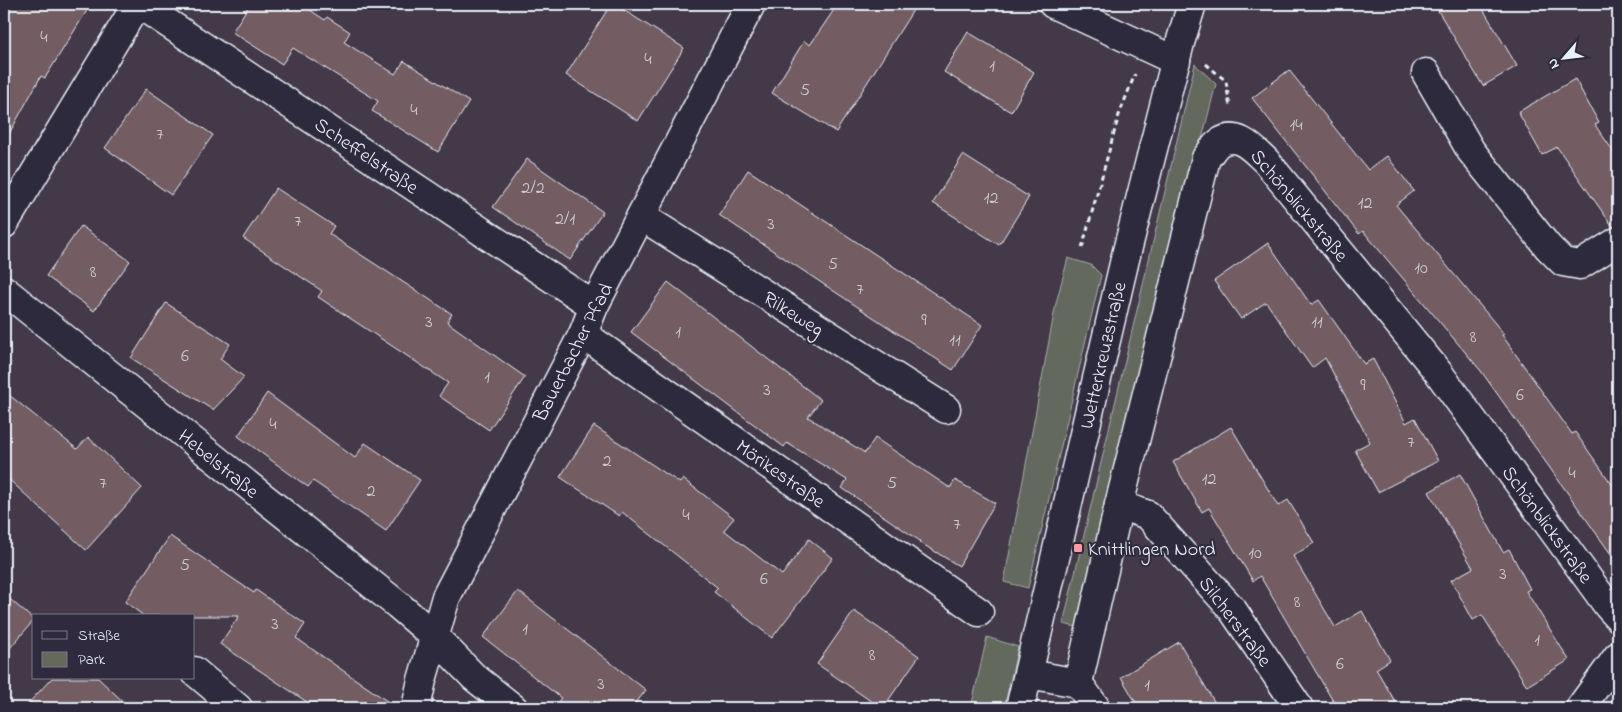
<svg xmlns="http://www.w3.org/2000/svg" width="1622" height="712" font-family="'Indie Flower',sans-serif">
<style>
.green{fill:#64695c;stroke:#a6adaa}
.building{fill:#735c62;stroke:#e8f1f8}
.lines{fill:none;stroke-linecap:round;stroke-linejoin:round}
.minor-casing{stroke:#e8f1f8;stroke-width:31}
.major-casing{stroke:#e8f1f8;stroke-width:31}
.path{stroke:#e8f1f8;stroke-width:3;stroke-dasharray:5 4;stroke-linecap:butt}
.minor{stroke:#2f2a3d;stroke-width:28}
.major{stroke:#2f2a3d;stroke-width:28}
.poi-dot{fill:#ff9aa2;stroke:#2f2a3d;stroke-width:2}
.labels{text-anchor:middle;stroke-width:4;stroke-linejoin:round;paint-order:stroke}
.number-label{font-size:18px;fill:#cbccd2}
.street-label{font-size:20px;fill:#e8f1f8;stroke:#2f2a3d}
.poi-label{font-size:20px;fill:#e8f1f8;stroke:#2f2a3d;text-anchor:start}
</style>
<rect width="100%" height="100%" fill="#433948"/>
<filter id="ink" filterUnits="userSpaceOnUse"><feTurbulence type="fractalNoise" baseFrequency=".02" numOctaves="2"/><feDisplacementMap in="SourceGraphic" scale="10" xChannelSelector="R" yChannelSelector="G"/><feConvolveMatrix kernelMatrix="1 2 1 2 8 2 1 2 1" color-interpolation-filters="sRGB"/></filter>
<g filter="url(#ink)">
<!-- green -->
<g class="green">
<polygon points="1195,64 1216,84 1077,627 1063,624"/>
<polygon points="1068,258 1091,265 1101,275 1028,588 1004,582 1056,303"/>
<polygon points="987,637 1018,647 1004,708 971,708"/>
</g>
<!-- building -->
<g class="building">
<polygon points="4,4 91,4 45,78 41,76 4,143"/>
<polygon points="250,4 301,4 325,20 327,17 350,32 344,42 395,74 404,61 469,102 438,152 372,111 378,101 293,48 282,64 232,32"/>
<polygon points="611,4 614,4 684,48 638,121 566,75"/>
<polygon points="838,4 917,4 836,132 772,93 804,41 810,45"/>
<polygon points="1434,4 1480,4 1517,66 1483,86"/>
<polygon points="968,32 1034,72 1011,112 944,72"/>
<polygon points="1289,70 1368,170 1387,156 1414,191 1396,205 1504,334 1502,335 1572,434 1575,432 1618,493 1618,564 1481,371 1363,231 1359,234 1252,98"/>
<polygon points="1575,79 1599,123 1595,125 1618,158 1618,226 1613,227 1557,147 1542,155 1518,112"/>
<polygon points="146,89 213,135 171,195 105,148"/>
<polygon points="963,155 1029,197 999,245 933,203"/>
<polygon points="527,159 603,212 570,260 493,207"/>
<polygon points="748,170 982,325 953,370 719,215"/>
<polygon points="276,188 334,226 329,234 452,314 447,322 525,377 489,430 439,396 448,383 318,297 322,291 243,238"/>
<polygon points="81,226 130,261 94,311 46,276"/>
<polygon points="1268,243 1311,305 1319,300 1364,364 1373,359 1406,423 1415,418 1438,461 1378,492 1355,450 1370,442 1325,358 1312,368 1266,302 1241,319 1214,281"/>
<polygon points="668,282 821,400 808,417 865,453 875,438 950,488 955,480 995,503 959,566 919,542 920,541 842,488 847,480 787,443 784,447 631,332"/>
<polygon points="166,303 230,344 220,359 244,377 213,410 131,358"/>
<polygon points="4,391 77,449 88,437 142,488 86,550 4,475"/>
<polygon points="267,393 355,458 365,443 420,480 386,531 313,481 308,487 238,436"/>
<polygon points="594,426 680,483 683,479 734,518 724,530 782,575 809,539 833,558 772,638 714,592 718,588 622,512 619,516 560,477"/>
<polygon points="1231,427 1278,506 1288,500 1314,543 1293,556 1335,627 1362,611 1390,660 1376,669 1399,708 1337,708 1260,576 1253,581 1209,508 1202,512 1173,462"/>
<polygon points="1460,474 1503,552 1509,549 1530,589 1526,591 1569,660 1527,686 1482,615 1473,620 1451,580 1473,568 1429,492"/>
<polygon points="170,536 254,593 256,590 305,624 296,638 397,708 316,708 220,644 239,616 144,616 125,602"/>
<polygon points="518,591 646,690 632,708 553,708 561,698 483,637"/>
<polygon points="4,594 34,620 4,655"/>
<polygon points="854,611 919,656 883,708 881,708 817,664"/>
<polygon points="1179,642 1218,708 1139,708 1121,677"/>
<polygon points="52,678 98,678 130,708 24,708"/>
</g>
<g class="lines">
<defs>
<g id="minor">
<polyline points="139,4 594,306"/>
<polyline points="1053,4 1176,61"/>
<polyline points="1426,73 1471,151 1548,247 1563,262 1580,265 1618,241"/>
<polyline points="641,216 946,409"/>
<polyline points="4,224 137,4"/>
<polyline points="4,290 398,605 434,636 474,677 513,708"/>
<polyline points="583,334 979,612"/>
<polyline points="1119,505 1148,515 1232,609 1299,708"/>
<polyline points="194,671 238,708"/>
<polyline points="1029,674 1078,683 1096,708"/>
<path d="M1078,683L1119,505L1206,158C1210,154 1214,146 1219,143C1237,130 1254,150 1266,161L1438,372L1608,606L1618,617"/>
<polyline points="416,708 422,680 446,597 583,334 594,306 751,4"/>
<polyline points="1580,708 1618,656"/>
</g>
<polyline id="major" points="1020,708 1125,259 1180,43 1192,4"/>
</defs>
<!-- minor casing -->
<use href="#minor" class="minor-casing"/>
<!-- major casing -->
<use href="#major" class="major-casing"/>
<!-- path -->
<g class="path">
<polyline points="1206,64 1226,81 1230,108"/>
<polyline points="1082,248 1119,115 1135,74"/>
</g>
<!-- minor -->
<use href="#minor" class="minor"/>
<!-- major -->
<use href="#major" class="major"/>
</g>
</g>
<!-- markers -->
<rect class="poi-dot" x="1073" y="543" width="10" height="10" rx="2.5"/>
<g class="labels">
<!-- number labels -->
<g class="number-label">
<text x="44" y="42">4</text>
<text x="648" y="64">4</text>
<text x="992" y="71">1</text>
<text x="805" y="95">5</text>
<text x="414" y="115">4</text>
<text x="1296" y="130">14</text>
<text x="160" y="139">7</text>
<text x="533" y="193">2/2</text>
<text x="991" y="203">12</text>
<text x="1365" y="208">12</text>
<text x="565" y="224">2/1</text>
<text x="298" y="226">7</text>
<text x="771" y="229">3</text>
<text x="833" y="269">5</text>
<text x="1421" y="273">10</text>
<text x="93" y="277">8</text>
<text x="860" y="294">7</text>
<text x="924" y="325">9</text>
<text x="429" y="327">3</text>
<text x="1317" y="327">11</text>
<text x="678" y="337">1</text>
<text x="1473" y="342">8</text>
<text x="955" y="345">11</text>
<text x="185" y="361">6</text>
<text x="487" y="382">1</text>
<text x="1363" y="390">9</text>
<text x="767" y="395">3</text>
<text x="1520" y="400">6</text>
<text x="273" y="429">4</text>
<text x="1411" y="447">7</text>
<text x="607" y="466">2</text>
<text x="1572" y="478">4</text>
<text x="1209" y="484">12</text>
<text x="103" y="488">7</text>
<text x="892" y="488">5</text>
<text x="371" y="496">2</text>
<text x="686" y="520">4</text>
<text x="957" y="529">7</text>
<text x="1255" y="558">10</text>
<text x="185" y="570">5</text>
<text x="1503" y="579">3</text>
<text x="764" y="584">6</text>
<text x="1297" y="607">8</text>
<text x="275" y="629">3</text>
<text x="525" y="634">1</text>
<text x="1537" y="645">1</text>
<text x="872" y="660">8</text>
<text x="1340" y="669">6</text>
<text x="601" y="689">3</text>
<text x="1147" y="690">1</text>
</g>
<!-- street labels -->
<g class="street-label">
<text transform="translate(367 155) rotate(34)" y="7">Scheffelstraße</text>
<text transform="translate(1300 205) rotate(50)" y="7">Schönblickstraße</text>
<text transform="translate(794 313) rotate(32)" y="7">Rilkeweg</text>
<text transform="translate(572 352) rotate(-63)" y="7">Bauerbacher Pfad</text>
<text transform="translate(1102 355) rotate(-77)" y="7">Wetterkreuzstraße</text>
<text transform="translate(219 463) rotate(39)" y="7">Hebelstraße</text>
<text transform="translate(781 473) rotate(35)" y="7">Mörikestraße</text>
<text transform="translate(1548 524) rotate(54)" y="7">Schönblickstraße</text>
<text transform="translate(1236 621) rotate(53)" y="7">Silcherstraße</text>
</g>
<!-- poi labels -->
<g class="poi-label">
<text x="1088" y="555">Knittlingen Nord</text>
</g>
</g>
<!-- margin -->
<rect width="1622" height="712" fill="none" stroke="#2f2a3d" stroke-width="20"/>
<rect x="10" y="10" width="1602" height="692" fill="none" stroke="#e8f1f8" stroke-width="2" filter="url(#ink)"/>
<!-- legend -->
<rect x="32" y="614" width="162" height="65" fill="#2f2a3d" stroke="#797a88"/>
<rect x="42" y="631" width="25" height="8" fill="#2f2a3d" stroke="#797a88"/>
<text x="78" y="640" font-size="15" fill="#e8f1f8">Straße</text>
<rect x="42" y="652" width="25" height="15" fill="#64695c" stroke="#797a88"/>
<text x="78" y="664" font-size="15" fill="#e8f1f8">Park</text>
<!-- north arrow -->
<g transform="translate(1564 58) rotate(242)" stroke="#2f2a3d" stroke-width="4" paint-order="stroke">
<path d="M0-4L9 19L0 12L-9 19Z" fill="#e8f1f8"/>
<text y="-8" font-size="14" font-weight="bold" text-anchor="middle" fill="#e8f1f8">N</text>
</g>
</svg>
